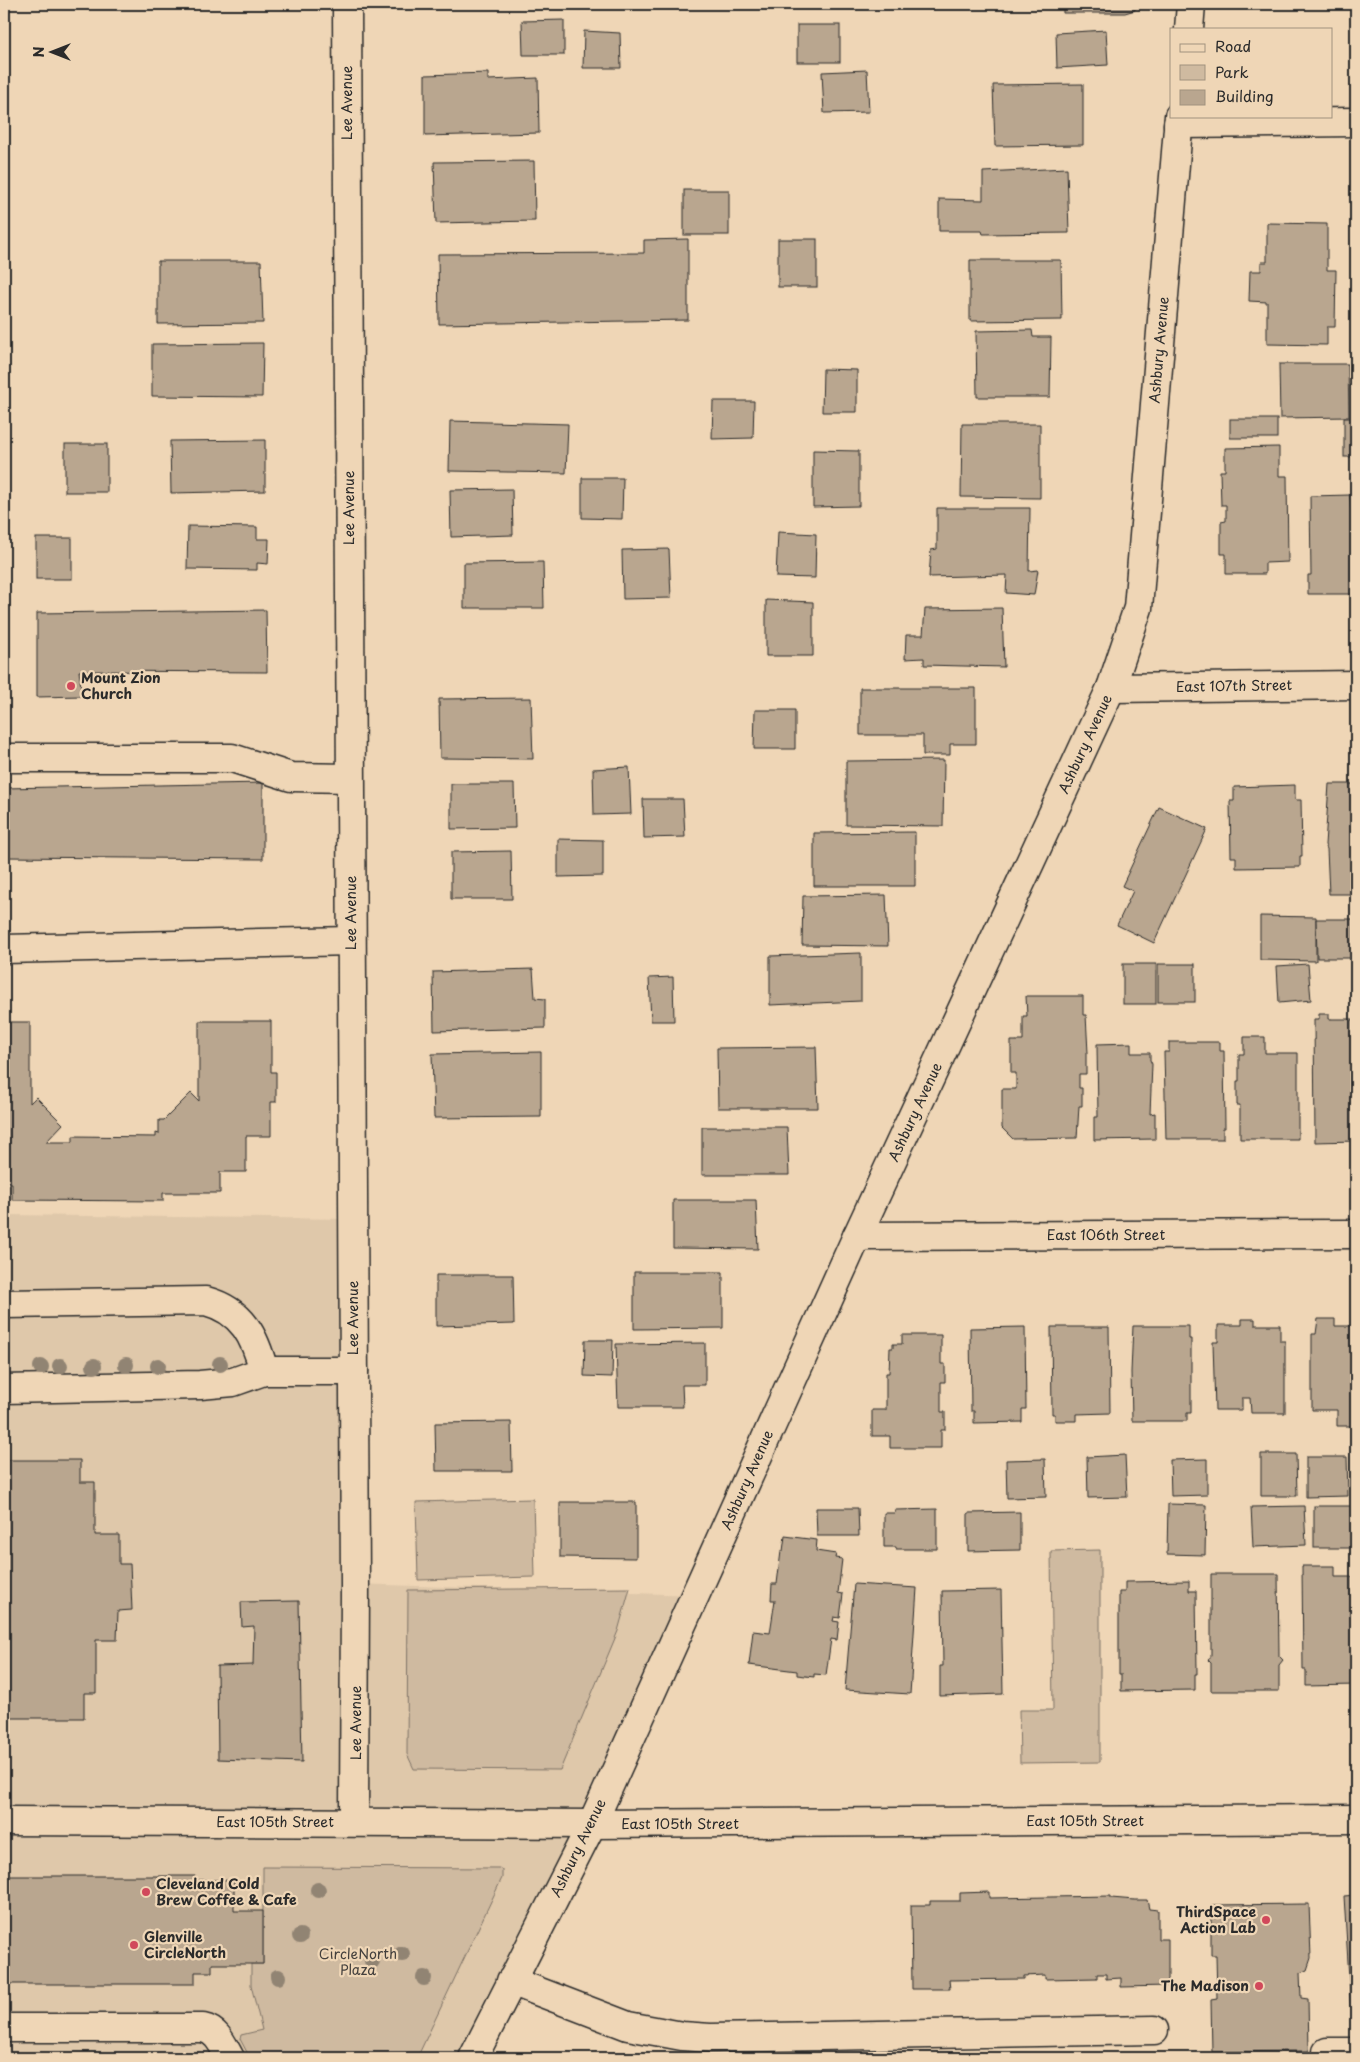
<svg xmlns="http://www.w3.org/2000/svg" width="1360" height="2062" font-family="'Playpen Sans',sans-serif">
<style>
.built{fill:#dfc8aa}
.green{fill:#cfbaa0;stroke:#7d7266}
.building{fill:#b9a68f;stroke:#2b2b2b}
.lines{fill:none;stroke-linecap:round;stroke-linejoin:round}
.minor-casing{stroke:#2b2b2b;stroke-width:31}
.major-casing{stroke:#2b2b2b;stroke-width:31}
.minor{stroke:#efd6b6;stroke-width:28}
.major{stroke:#efd6b6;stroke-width:28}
.tree{fill:#918473}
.poi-dot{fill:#d1495b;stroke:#efd6b6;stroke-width:2}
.labels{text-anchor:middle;stroke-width:4.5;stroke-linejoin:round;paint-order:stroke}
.street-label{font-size:14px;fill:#2b2b2b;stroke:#efd6b6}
.poi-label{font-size:14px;font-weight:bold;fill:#2b2b2b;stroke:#efd6b6;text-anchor:start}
.park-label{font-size:14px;fill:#44403d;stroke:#efd6b6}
</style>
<rect width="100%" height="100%" fill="#efd6b6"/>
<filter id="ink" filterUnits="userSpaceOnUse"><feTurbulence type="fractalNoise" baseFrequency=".02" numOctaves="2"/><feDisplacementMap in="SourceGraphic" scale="10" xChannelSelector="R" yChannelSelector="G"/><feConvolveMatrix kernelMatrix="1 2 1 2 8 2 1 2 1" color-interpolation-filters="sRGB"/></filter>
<g filter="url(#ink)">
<!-- built -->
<polygon class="built" points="4,1215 353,1219 355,1584 695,1595 473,2058 4,2058"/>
<!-- green -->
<g class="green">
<polygon points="533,1499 535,1577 418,1580 416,1502"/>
<polygon points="1100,1550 1100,1762 1020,1763 1019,1710 1053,1710 1051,1551"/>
<polygon points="630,1588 618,1631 560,1770 414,1769 407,1754 408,1590"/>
<polygon points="263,1867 499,1868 502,1870 502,1878 417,2058 250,2058 240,2039 241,2035 262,2030 251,1985 251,1964 263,1964"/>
</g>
<!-- building -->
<g class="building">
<polygon points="413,4 464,4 464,7 413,8"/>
<polygon points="1063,4 1135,4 1135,10 1125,13 1063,13"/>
<polygon points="564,20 564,55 523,55 522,21"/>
<rect x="797" y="25" width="43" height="37"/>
<polygon points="1106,30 1108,65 1057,68 1056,33"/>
<polygon points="584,31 620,33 621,68 583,68"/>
<polygon points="867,70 869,112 824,113 822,72"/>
<polygon points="488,73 488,80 538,78 539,133 425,136 425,75"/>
<polygon points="1083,84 1083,145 995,146 993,85"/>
<polygon points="534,161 535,221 436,223 434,162"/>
<polygon points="1067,168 1069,233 983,234 982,231 939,231 939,199 983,200 983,172"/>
<rect x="684" y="190" width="45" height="45"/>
<polygon points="1267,223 1327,224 1327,270 1336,270 1335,327 1327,327 1327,345 1267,344 1267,302 1249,301 1250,271 1261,271 1261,262 1267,262"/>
<polygon points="688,239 688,320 439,324 438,254 644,253 644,240"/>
<rect x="778" y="239" width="39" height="48"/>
<rect x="1352" y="240" width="4" height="72"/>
<polygon points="970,260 1061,260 1062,320 970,321"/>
<polygon points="158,261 261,261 263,323 158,324"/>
<polygon points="1032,330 1033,337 1051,337 1050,397 977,397 976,331"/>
<polygon points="263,343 262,397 152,396 152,344"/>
<polygon points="1279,364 1348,364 1349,417 1280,418"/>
<polygon points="823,369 857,370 857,412 822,412"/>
<polygon points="713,401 754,401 753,438 712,439"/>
<rect x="1344" y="418" width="12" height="39"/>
<rect x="1230" y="419" width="47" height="19"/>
<polygon points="450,421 568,424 566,473 449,471"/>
<polygon points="962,424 1040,424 1040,498 961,497"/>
<polygon points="265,440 265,491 171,493 170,441"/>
<rect x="65" y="444" width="42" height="48"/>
<polygon points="1279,447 1279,476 1287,476 1288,562 1265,563 1265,574 1226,574 1226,554 1221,554 1221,522 1226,521 1226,505 1221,505 1220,471 1225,471 1225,448"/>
<polygon points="813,450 859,451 859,506 813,507"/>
<polygon points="582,478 623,478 622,519 582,518"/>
<polygon points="512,489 513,535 451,537 450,490"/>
<polygon points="1350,495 1351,508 1356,508 1356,594 1308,594 1308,575 1311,575 1310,496"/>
<polygon points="937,508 1030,508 1029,571 1038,570 1034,595 1006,593 1007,575 929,577 931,550 937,549"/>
<polygon points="188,526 257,527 257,539 269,539 268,564 257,563 257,570 187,569"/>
<polygon points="778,532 816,534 815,578 776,577"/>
<rect x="36" y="538" width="36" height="41"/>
<polygon points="669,549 671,598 623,599 622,550"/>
<polygon points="543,562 544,608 464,608 464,563"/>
<polygon points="766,600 813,602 813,656 766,656"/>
<polygon points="1002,608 1004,667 924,665 924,658 905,659 906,635 923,635 925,609"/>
<polygon points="266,610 267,672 79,671 82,696 37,697 37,613"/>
<polygon points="860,688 976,688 976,744 950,744 950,755 923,755 923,735 860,735"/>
<polygon points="531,698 533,759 440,758 439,699"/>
<polygon points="755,710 795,710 795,749 754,749"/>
<polygon points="944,760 943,826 846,825 846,761"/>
<polygon points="629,767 631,814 594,815 593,769"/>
<polygon points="263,783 263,859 4,857 4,788"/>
<polygon points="451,784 514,784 515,828 451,829"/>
<polygon points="1329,784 1356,784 1356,894 1329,894 1327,849 1325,845"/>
<polygon points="1295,785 1295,800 1301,800 1302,856 1300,856 1300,867 1236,868 1236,857 1231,857 1230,801 1234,801 1234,787"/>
<polygon points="643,799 683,799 685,837 644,838"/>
<polygon points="1159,807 1207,829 1154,943 1117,925 1133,891 1122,886"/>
<polygon points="915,832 915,886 814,886 814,833"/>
<polygon points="558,839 603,840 603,876 558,877"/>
<polygon points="511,851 512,899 451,899 451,852"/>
<polygon points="886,895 888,946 802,945 803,896"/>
<polygon points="1260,916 1316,917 1316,961 1260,960"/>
<polygon points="1316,919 1354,919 1354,958 1317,958"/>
<polygon points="861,953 861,1001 770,1005 770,956"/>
<rect x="1123" y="964" width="33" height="40"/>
<rect x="1158" y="964" width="37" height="38"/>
<polygon points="1308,964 1311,1000 1279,1003 1277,966"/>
<polygon points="533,969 535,998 545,999 545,1028 434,1031 433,972"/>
<polygon points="673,977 674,1021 651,1021 649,978"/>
<polygon points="1026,996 1083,996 1083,1015 1086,1015 1088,1053 1086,1053 1086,1074 1079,1074 1079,1088 1082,1088 1082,1106 1079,1106 1077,1138 1013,1139 1002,1128 1002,1089 1016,1089 1016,1073 1011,1073 1011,1041 1023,1041 1023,1016 1027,1016"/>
<polygon points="1319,1014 1329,1014 1329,1019 1353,1019 1354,1047 1356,1047 1356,1141 1315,1142 1314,1019 1319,1019"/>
<polygon points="199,1021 271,1021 271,1072 276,1072 276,1102 271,1102 271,1136 246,1136 246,1172 220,1172 220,1193 163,1193 163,1201 12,1200 12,1183 4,1183 4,1022 30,1022 30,1103 36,1097 63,1124 46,1142 73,1142 73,1136 156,1137 156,1133 159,1134 159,1120 164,1120 191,1093 199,1101"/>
<polygon points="1244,1037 1265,1037 1265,1053 1298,1053 1298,1139 1240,1139 1240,1105 1237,1105 1237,1081 1239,1081 1239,1054 1244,1054"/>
<polygon points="1169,1042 1220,1042 1220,1051 1224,1051 1225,1128 1223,1128 1223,1139 1166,1139 1164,1052 1169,1052"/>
<polygon points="1131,1043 1131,1053 1150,1053 1150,1060 1152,1064 1150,1114 1155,1113 1155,1139 1094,1140 1094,1117 1098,1117 1097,1044"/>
<polygon points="816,1047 818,1108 718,1108 717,1048"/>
<polygon points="541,1052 541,1117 434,1118 432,1054"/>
<polygon points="702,1127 787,1127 789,1175 702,1175"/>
<polygon points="673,1200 756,1200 758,1249 673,1248"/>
<polygon points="634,1272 723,1272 723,1328 634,1329"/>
<polygon points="436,1275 513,1275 514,1324 436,1326"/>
<polygon points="1242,1319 1255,1319 1255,1325 1280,1325 1280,1341 1285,1341 1285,1413 1251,1413 1250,1398 1242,1398 1242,1410 1215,1410 1213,1342 1218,1342 1218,1325 1242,1325"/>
<polygon points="1318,1319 1335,1319 1335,1326 1356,1326 1356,1426 1337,1426 1337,1410 1312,1410 1312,1334 1316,1334"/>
<polygon points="1133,1326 1189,1326 1189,1339 1191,1339 1191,1413 1187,1413 1187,1421 1132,1421 1131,1372"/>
<polygon points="1025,1327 1026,1409 1022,1409 1022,1422 974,1423 974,1411 971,1411 970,1328"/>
<polygon points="1051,1327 1109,1327 1110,1413 1076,1414 1076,1421 1055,1421 1055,1414 1052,1414"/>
<polygon points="902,1335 941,1335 941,1364 945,1364 945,1382 941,1382 941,1412 945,1412 945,1430 941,1430 941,1448 890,1448 890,1436 872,1436 872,1410 886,1410 886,1373 889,1373 890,1348 893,1348 893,1344 902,1344"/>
<polygon points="585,1340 613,1340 612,1377 584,1376"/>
<polygon points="705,1343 705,1385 682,1385 683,1407 618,1407 616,1344"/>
<polygon points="511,1422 512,1471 436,1471 435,1423"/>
<polygon points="1261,1454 1296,1454 1297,1496 1261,1496"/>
<polygon points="1125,1455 1127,1497 1088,1498 1087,1457"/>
<polygon points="1306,1457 1347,1457 1348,1496 1306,1497"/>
<polygon points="1045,1459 1046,1497 1007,1498 1006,1460"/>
<polygon points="1207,1459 1207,1495 1171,1496 1170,1460"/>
<polygon points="4,1460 80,1460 80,1482 95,1482 95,1535 119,1535 119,1564 130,1564 132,1610 118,1611 117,1640 96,1640 96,1693 84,1693 84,1718 4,1718"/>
<polygon points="560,1502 636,1502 636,1558 560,1557"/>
<polygon points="1168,1504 1206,1505 1205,1555 1167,1554"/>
<polygon points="1304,1506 1306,1545 1253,1547 1251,1507"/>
<rect x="1314" y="1506" width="40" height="42"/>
<polygon points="816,1508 858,1508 859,1536 817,1536"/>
<polygon points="937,1509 937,1549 896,1549 896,1547 884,1547 884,1513 895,1513 895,1510"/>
<polygon points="1020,1512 1020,1550 968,1551 968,1513"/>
<polygon points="785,1536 817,1540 816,1551 836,1554 835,1558 842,1559 838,1593 843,1594 840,1618 834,1617 833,1621 839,1622 837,1640 831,1639 826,1675 814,1674 814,1677 797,1675 797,1671 749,1665 753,1631 770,1633 775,1600 771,1600 772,1584 777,1584 781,1551 783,1551"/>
<polygon points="1302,1566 1335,1566 1335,1577 1356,1577 1356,1685 1306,1686 1306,1670 1303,1670"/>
<polygon points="1211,1574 1278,1574 1279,1656 1283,1660 1279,1665 1279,1691 1211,1691 1211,1663 1208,1660 1211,1656"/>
<polygon points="1189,1581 1189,1591 1196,1591 1197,1674 1195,1674 1195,1690 1121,1691 1121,1674 1119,1674 1119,1592 1125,1592 1125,1582"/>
<polygon points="854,1584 917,1588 910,1694 845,1690"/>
<polygon points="1001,1590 1003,1694 940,1696 940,1666 943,1666 942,1591"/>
<polygon points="299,1601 302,1762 218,1759 217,1666 253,1665 254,1626 242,1627 241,1602"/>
<polygon points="4,1876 195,1876 195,1880 234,1880 234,1911 263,1911 263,1964 212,1964 212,1972 195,1972 195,1984 4,1984"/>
<polygon points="989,1892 989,1898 1111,1896 1111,1898 1135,1900 1147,1900 1149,1909 1158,1910 1158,1939 1168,1939 1168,1986 1121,1987 1121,1978 1106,1979 1106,1974 1097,1974 1097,1978 1045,1979 1045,1975 1024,1976 1024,1979 949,1980 950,1989 912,1989 911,1905 930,1905 930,1901 960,1901 960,1893"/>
<polygon points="1356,1895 1356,2011 1351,2012 1344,1896"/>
<polygon points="1309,1904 1311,1958 1307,1970 1300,1973 1301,1998 1308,1999 1309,2051 1212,2052 1211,2000 1217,1999 1216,1955 1211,1955 1211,1905"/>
</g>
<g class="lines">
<defs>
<g id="minor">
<polyline points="347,4 355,1584 354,1822"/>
<polyline points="1189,29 1191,4"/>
<polyline points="1178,124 1356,122"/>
<polyline points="1111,688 1356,685"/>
<polyline points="4,758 232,758 291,777 350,778"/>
<polyline points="4,949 351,941"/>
<polyline points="857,1236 1356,1234"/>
<path d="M4,1304L206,1301C243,1311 255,1337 264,1371"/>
<polyline points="4,1389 200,1385 233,1382 264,1371 354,1371"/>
<polyline points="511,1981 628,2026 682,2036 710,2038 1154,2030"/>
<path d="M4,2028H203C218,2031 223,2046 230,2058"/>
<polyline points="1327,2052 1356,2052"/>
<polyline points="473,2058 592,1824 857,1236 1111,688 1138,608 1179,116"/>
</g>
<polyline id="major" points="4,1821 592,1824 1356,1819"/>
</defs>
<!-- minor casing -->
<use href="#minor" class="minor-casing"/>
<!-- major casing -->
<use href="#major" class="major-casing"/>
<!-- minor -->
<use href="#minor" class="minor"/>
<!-- major -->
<use href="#major" class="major"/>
</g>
<!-- trees -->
<g class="tree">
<circle cx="220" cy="1364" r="8"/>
<circle cx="126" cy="1365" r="8"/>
<circle cx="60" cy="1366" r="8"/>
<circle cx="94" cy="1366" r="8"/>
<circle cx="158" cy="1366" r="8"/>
<circle cx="41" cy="1367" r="8"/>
<circle cx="318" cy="1890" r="8"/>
<circle cx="300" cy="1936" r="8"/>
<circle cx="402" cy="1954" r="8"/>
<circle cx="372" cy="1961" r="8"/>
<circle cx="278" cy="1977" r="8"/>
<circle cx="424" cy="1978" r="8"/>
</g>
</g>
<!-- markers -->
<g class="poi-dot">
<circle cx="71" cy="686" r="5"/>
<circle cx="146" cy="1892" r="5"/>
<circle cx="1266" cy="1920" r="5"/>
<circle cx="134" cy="1945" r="5"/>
<circle cx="1259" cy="1986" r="5"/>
</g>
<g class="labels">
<!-- street labels -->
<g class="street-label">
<text transform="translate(347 103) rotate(-90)" y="5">Lee Avenue</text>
<text transform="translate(1159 350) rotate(-85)" y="5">Ashbury Avenue</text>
<text transform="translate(349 508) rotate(-90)" y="5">Lee Avenue</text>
<text transform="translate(1234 686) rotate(-1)" y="5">East 107th Street</text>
<text transform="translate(1085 744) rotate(-65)" y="5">Ashbury Avenue</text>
<text transform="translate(351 913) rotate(-90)" y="5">Lee Avenue</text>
<text transform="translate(915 1112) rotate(-65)" y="5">Ashbury Avenue</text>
<text x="1106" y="1240">East 106th Street</text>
<text transform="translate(353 1318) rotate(-90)" y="5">Lee Avenue</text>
<text transform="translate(747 1480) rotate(-66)" y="5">Ashbury Avenue</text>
<text transform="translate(356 1723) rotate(-90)" y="5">Lee Avenue</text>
<text x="1085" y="1826">East 105th Street</text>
<text x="275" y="1827">East 105th Street</text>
<text x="680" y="1829">East 105th Street</text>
<text transform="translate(578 1848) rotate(-64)" y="5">Ashbury Avenue</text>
</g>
<!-- poi labels -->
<g class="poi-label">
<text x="81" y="683">Mount Zion<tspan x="81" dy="16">Church</tspan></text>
<text x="156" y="1889">Cleveland Cold<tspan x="156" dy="16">Brew Coffee &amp; Cafe</tspan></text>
<text x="1256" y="1917" text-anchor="end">ThirdSpace<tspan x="1256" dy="16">Action Lab</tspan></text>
<text x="144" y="1942">Glenville<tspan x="144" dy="16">CircleNorth</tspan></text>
<text x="1249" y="1991" text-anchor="end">The Madison</text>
</g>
<!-- park labels -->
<g class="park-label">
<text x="358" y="1959">CircleNorth<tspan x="358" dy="16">Plaza</tspan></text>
</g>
</g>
<!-- margin -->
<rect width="1360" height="2062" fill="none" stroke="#efd6b6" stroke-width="20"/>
<rect x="10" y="10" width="1340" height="2042" fill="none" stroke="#2b2b2b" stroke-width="2" filter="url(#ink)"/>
<!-- legend -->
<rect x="1170" y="28" width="162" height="90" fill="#efd6b6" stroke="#a1927e"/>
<rect x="1180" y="44" width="25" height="8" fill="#efd6b6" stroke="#a1927e"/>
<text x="1215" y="52" font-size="15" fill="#2b2b2b">Road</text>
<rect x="1180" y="65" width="25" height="15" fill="#cfbaa0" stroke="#a1927e"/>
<text x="1215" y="78" font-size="15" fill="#2b2b2b">Park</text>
<rect x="1180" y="90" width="25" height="15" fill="#b9a68f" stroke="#a1927e"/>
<text x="1215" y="102" font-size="15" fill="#2b2b2b">Building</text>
<!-- north arrow -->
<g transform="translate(52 52) rotate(270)" stroke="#efd6b6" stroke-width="4" paint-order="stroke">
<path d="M0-4L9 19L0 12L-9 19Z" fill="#2b2b2b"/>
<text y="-8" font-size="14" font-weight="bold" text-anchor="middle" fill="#2b2b2b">N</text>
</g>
</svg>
